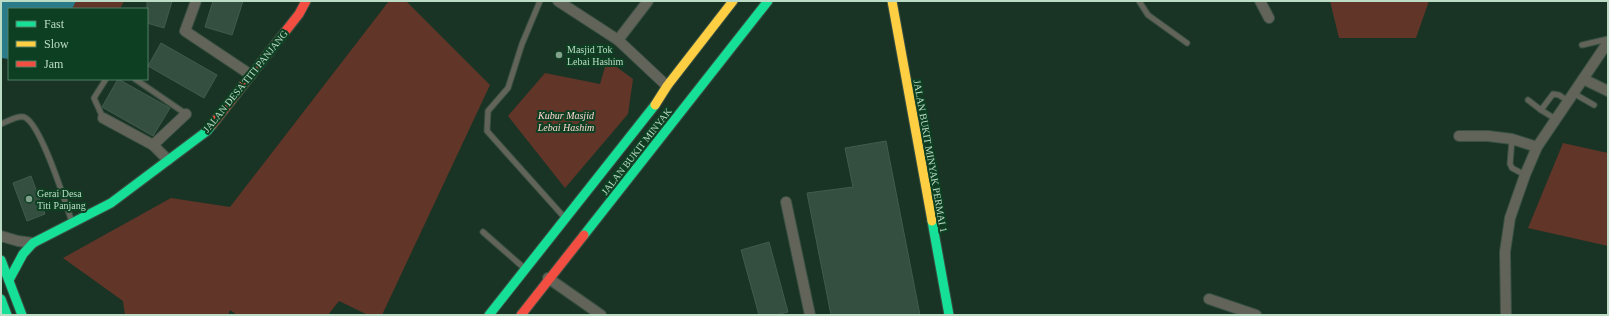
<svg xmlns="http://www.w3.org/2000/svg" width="1609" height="316" font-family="Georgia,serif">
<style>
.green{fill:#613528}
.water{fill:#2a7c8a}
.building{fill:#344e3f;stroke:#425b4c}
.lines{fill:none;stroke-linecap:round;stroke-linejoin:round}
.lane-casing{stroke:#395042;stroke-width:7}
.street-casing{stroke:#395042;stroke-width:12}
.fast-casing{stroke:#395042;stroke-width:11}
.slow-casing{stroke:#395042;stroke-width:11}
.jam-casing{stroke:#395042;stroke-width:11}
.lane{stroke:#62645a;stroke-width:5}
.street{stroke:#62645a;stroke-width:10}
.fast{stroke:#16e098;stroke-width:9}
.slow{stroke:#ffcf43;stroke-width:9}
.jam{stroke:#f24e42;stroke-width:9}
.poi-dot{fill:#84a18d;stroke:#0d4023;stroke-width:1.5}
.labels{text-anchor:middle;stroke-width:4;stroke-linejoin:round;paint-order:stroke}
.poi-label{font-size:10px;fill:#bddcc5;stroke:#0d4023;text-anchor:start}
.street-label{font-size:10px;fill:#bddcc5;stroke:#0d4023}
.park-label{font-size:10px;font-style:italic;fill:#fcd5cb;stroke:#0d4023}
</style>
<rect width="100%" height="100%" fill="#193424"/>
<!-- green -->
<g class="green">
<polygon points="76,1 124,1 120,9 72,9"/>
<polygon points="389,1 406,1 490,85 382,315 368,315 339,301 328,315 237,315 230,310 228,315 125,315 123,301 63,258 171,198 230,207"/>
<polygon points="1330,1 1429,1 1416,38 1339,38"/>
<polygon points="607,60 633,79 628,114 565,188 508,116 545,73 600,84"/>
<polygon points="1563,143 1608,153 1608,246 1528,228"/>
</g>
<!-- water -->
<polygon class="water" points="1,1 76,1 72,9 9,9 9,59 1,58"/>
<!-- building -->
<g class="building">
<polygon points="147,1 172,1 164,28 147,23"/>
<polygon points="213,1 243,1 232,35 205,27"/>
<polygon points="161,43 217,75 204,98 148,66"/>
<polygon points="118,79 170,108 153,136 102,107"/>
<polygon points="886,141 920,315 831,315 807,193 853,187 845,148"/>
<polygon points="31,176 45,214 27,221 13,183"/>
<polygon points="769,242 788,312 775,315 759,315 741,250"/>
</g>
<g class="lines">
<defs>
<g id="lane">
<polyline points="540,1 522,44 508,88 488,111 487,131 564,217"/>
<polyline points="1139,1 1148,15 1187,43"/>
<polyline points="1582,45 1608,39"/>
<polyline points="135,79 186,114"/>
<polyline points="1573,93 1594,105"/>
<polyline points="1528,100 1541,110 1553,94 1559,95 1568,101"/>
<polyline points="1541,110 1557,120"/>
<polyline points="103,118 94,98 106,79"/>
<path d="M1,124C7,122 17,115 24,117C41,123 65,202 72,222"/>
<polyline points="1512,139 1510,164 1512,168 1525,175"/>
<polyline points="483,232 524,268"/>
</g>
<g id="street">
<polyline points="196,1 185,31 251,75"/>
<polyline points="558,1 618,40 667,86"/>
<polyline points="1260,1 1269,18"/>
<polyline points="618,40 648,1"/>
<polyline points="1583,79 1608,91"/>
<polyline points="103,118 153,145 168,160"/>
<polyline points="1459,136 1488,136 1512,139 1537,147"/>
<polyline points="153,145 186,114"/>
<polyline points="786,202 810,315"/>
<polyline points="1,236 18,241 33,243"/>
<polyline points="548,278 601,315"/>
<polyline points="1209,299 1256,315"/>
<polyline points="1506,315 1505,252 1510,218 1525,175 1537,147 1608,42"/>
</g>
<g id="fast">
<polyline points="932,221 949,315"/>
<polyline points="584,235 768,1"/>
<polyline points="1,260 22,315"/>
<polyline points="9,280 23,254 33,243 111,203 207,131 212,125"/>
<polyline points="1,299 7,315"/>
<polyline points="489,315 655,105"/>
</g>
<g id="slow">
<polyline points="892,1 932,221"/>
<polyline points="655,105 667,86 733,1"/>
</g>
<g id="jam">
<polyline points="212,125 299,14 306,1"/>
<polyline points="521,315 584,235"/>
</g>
</defs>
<!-- lane casing -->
<use href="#lane" class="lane-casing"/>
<!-- street casing -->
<use href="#street" class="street-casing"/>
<!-- fast casing -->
<use href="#fast" class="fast-casing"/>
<!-- slow casing -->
<use href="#slow" class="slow-casing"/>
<!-- jam casing -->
<use href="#jam" class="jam-casing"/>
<!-- lane -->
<use href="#lane" class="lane"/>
<!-- street -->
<use href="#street" class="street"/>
<!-- fast -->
<use href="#fast" class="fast"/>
<!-- slow -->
<use href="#slow" class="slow"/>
<!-- jam -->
<use href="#jam" class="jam"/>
</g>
<!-- markers -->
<g class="poi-dot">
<circle cx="559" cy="55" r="4"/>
<circle cx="29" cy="199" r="4"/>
</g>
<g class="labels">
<!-- poi labels -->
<g class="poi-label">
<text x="567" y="53">Masjid Tok<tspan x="567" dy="12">Lebai Hashim</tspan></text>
<text x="37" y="197">Gerai Desa<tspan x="37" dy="12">Titi Panjang</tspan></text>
</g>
<!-- street labels -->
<g class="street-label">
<text transform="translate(245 81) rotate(-51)" y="4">JALAN DESA TITI PANJANG</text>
<text transform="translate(636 151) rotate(-52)" y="4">JALAN BUKIT MINYAK</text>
<text transform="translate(931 156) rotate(80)" y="4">JALAN BUKIT MINYAK PERMAI 1</text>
</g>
<!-- park labels -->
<g class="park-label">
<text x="566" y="119">Kubur Masjid<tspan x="566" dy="12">Lebai Hashim</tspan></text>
</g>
</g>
<!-- border -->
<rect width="1609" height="316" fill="none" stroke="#bddcc5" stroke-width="4"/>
<!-- legend -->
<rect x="8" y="8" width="140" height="72" fill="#0d4023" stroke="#537e64"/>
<rect x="16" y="21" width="20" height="6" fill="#16e098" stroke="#537e64"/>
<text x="44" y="28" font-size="12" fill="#bddcc5">Fast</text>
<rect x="16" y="41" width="20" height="6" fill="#ffcf43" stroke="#537e64"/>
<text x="44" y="48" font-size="12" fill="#bddcc5">Slow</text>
<rect x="16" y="61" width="20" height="6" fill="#f24e42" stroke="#537e64"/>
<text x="44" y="68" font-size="12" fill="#bddcc5">Jam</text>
</svg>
